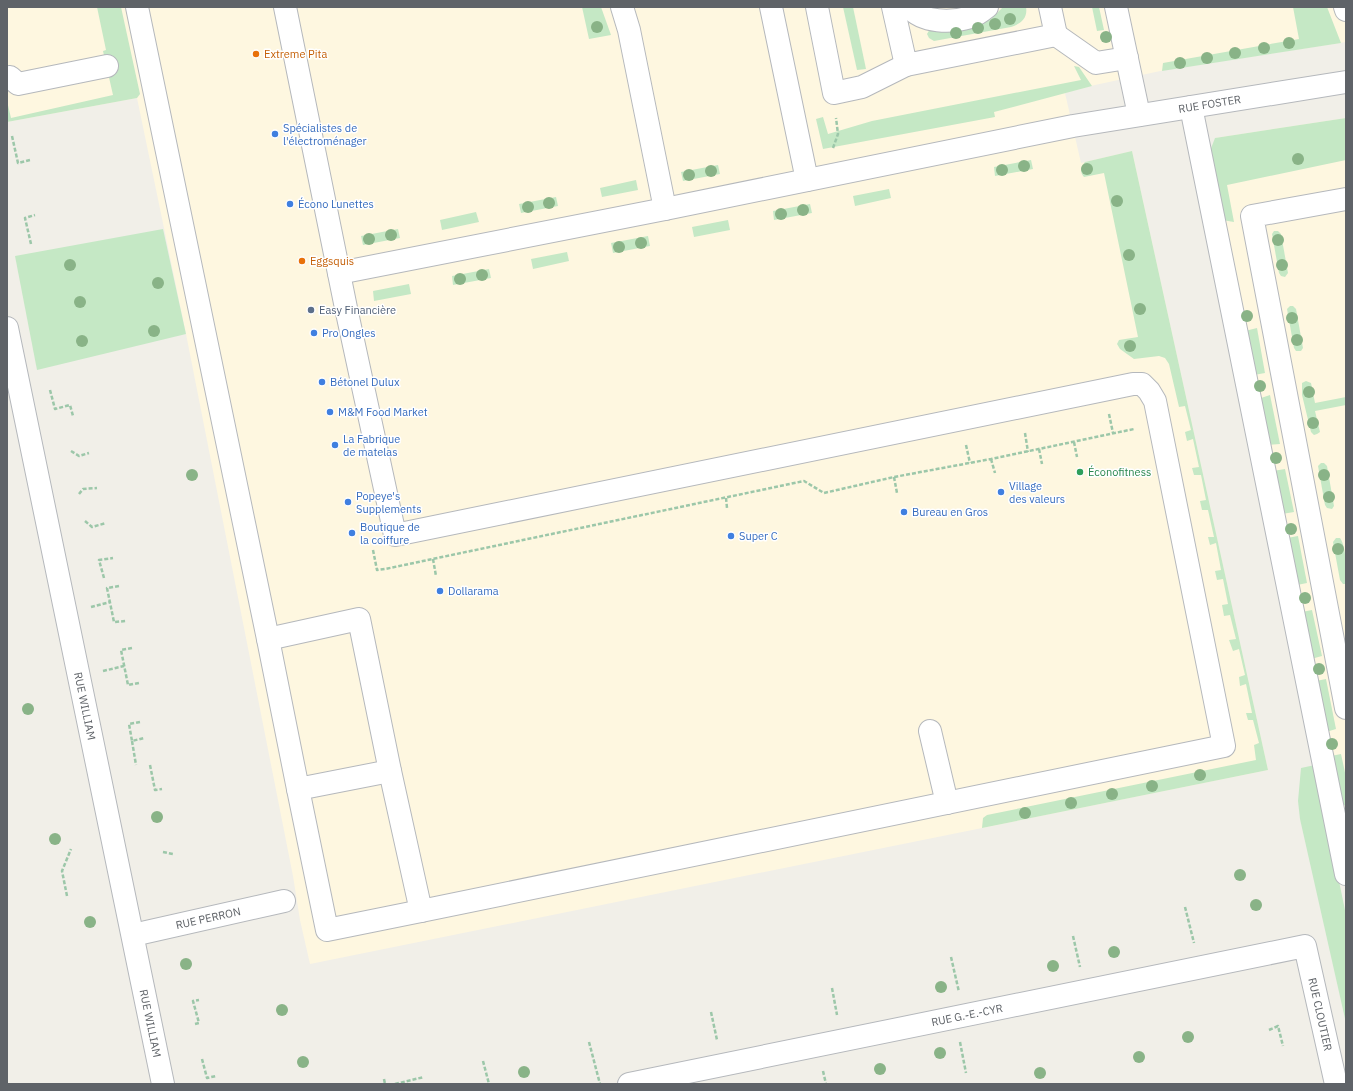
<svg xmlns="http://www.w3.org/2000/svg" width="1353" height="1091" font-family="'IBM Plex Sans',sans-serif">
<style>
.commercial{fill:#fef7e0}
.green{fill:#c5e8c5}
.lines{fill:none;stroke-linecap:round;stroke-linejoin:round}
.minor-casing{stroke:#b5b8bc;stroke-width:24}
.path{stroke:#9cc7a9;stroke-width:2.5;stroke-dasharray:4 2;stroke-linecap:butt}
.minor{stroke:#fff;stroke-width:22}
.tree{fill:#89b387}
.food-dot{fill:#e8710a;stroke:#fff;stroke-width:1.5}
.shop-dot{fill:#3f7fe0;stroke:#fff;stroke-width:1.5}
.service-dot{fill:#5c6f8a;stroke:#fff;stroke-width:1.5}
.leisure-dot{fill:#2e9e5b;stroke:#fff;stroke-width:1.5}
.labels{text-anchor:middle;stroke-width:3;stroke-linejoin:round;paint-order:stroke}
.food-label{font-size:11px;fill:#c56008;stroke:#fff;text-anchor:start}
.street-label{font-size:11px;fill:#5f6368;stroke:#fff}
.shop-label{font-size:11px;fill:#366cbe;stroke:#fff;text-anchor:start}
.service-label{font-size:11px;fill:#4e5e75;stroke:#fff;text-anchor:start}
.leisure-label{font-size:11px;fill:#27864d;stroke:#fff;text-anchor:start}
</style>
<rect width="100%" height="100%" fill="#f1efe8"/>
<!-- commercial -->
<g class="commercial">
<polygon points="7,7 1346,7 1346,42 1165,70 1095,85 1065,93 1081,163 1132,151 1268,770 310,964 300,920 293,876 186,334 137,98 7,122"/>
<polygon points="1346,118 1346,831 1213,176 1215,138"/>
</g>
<!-- green -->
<g class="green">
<polygon points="97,7 121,7 140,94 137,98 7,122 7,101 11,118 113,95 103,51 106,50"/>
<polygon points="582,7 601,7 611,35 589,39"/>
<polygon points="843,7 853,7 866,69 857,70"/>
<path d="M1003,7H1026C1028,18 1021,24 1011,27L934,41L929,38L927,34L931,27L984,22L992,18Z"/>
<polygon points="1092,7 1099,7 1104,30 1097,31"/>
<polygon points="1293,7 1327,7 1341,43 1162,71 1163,63 1299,39"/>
<polygon points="1074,66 1079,67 1092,86 994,112 995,117 823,149 816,119 823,117 828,134 872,121 1081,80"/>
<polygon points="1346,118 1346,160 1227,185 1234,222 1222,220 1210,151 1215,138"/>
<path d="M1132,151L1268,770L982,828L983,818L987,815L1256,760L1254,745L1259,743L1253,720H1248L1246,713H1252L1246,684L1240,686L1239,677L1245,675L1239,649L1233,651L1229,640L1236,639L1230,615L1224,616L1222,605L1228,604L1223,579L1217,580L1215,571L1221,570L1216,543L1210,545L1208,537H1214L1208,510H1202L1200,501L1206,500L1201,475H1194L1192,468L1199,467L1193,439L1187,441L1185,432L1191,430L1185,406L1179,407L1169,364L1165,358L1159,356L1134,359L1120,349L1117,344L1119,340L1138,337L1104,173L1084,177C1079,171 1081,167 1085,162Z"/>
<polygon points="1031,160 1033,169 995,176 994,167"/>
<polygon points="718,165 720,174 683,181 681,172"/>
<polygon points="636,180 638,190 602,197 600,188"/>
<polygon points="889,189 891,198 855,206 853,196"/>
<polygon points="556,197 558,206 521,213 519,204"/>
<polygon points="810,204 812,213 774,220 773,211"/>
<polygon points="476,212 479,222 442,230 440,220"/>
<polygon points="728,220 730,230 694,237 692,227"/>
<polygon points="163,229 186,334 37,370 15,256"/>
<polygon points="398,229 400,238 363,245 361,236"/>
<polygon points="1274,231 1278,231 1281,234 1288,273 1285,277 1281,276 1279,273 1272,234"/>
<polygon points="648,236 650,246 613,253 611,243"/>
<polygon points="567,252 569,261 533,269 531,259"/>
<polygon points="489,269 491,278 453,285 452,276"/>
<polygon points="409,284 411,294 374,301 373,291"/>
<polygon points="1290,306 1293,306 1296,309 1303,348 1301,351 1296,351 1294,348 1287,309"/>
<polygon points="1257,328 1265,373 1254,375 1245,331"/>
<polygon points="1306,381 1311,383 1315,403 1346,397 1346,405 1315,411 1320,432 1317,434 1314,435 1311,432 1302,395 1302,383"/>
<polygon points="1270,395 1280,444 1268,445 1258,399"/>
<polygon points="1321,463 1324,463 1327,466 1334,506 1332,509 1327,508 1325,505 1318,466"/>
<polygon points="1285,469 1294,512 1282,514 1273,471"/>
<polygon points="1298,536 1307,583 1297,585 1287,538"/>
<path d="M1336,538H1340C1347,548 1346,571 1346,584H1343L1340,580L1333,542Z"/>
<polygon points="1312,610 1322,656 1311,659 1302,612"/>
<polygon points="1326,679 1336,729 1326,732 1316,681"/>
<polygon points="1341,754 1346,777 1346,805 1341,806 1331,756"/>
<polygon points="1315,765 1346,915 1346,1023 1300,819 1298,801 1301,768"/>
</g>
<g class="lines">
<defs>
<g id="minor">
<polyline points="137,7 268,639 298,789 390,771"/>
<polyline points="622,7 629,30 665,209"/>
<polyline points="771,7 807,180"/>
<polyline points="817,7 834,93 862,87 906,65"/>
<polyline points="893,7 906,65 1056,35 1050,7"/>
<path d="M909,7C923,23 951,23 971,17C977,15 982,11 987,7"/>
<polyline points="1116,7 1139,115"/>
<polyline points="1345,7 1346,10"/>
<polyline points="1056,35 1096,63 1127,58"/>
<polyline points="10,77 18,84 107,66"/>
<polyline points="1191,107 1346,874"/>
<polyline points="1346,199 1252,216 1346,708"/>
<path id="s1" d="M339,273L665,209L1073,126L1346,82"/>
<path id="s2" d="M7,328L163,1084"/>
<polyline points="268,639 359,619 390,771 421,911 1224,746 1155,401 1149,391 1142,384 1133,384 395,535 346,308 285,7"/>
<polyline points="930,731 947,803"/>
<polyline points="298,789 327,930 421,911"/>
<path id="s3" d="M133,935L284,901"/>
<path id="s4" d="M629,1084L1305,946L1336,1084"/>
</g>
</defs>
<!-- minor casing -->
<use href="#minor" class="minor-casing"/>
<!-- path -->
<g class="path">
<polyline points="12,136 18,163 30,160"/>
<polyline points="833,148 838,134 836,118"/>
<polyline points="31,244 25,218 35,215"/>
<polyline points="50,390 55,409 70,405 73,416"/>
<polyline points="1109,414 1113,433"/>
<polyline points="1025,433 1028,452"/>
<polyline points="1074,442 1077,457"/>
<polyline points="966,445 970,463"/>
<polyline points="1039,449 1042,464"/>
<polyline points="71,451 79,456 89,453"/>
<polyline points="991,459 995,473"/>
<polyline points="894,477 897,493"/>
<polyline points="79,494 83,489 97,488"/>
<polyline points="726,498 727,508"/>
<polyline points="85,521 92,527 106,523"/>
<polyline points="373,550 377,570 385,569 804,481 824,493 894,477 991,459 1134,429"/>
<polyline points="433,559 436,576"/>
<polyline points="104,578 99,560 113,558"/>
<polyline points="119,586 107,588 114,622 126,621"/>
<polyline points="91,607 110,602"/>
<polyline points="132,648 121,650 128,685 139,683"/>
<polyline points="103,671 124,666"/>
<polyline points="140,722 129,724 132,741 144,738"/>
<polyline points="132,741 136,765"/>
<polyline points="150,765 155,790 162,789"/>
<polyline points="163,852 173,854"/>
<polyline points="67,896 62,871 71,849"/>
<polyline points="1185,907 1194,943"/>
<polyline points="1073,936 1080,967"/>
<polyline points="951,957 959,992"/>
<polyline points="832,988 837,1015"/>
<polyline points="711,1012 717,1040"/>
<polyline points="195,1024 199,1023 193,1001 199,1000"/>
<polyline points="1269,1030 1278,1026 1283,1046"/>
<polyline points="589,1042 600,1084"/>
<polyline points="960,1042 966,1073"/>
<polyline points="202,1059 207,1078 216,1076"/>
<polyline points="483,1061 489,1084"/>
<polyline points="823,1071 826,1084"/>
<polyline points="384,1079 385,1084"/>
<polyline points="395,1084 424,1077"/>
</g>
<!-- minor -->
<use href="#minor" class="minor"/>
</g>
<!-- trees -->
<g class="tree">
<circle cx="1010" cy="19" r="6"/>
<circle cx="995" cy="24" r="6"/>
<circle cx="597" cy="27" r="6"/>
<circle cx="978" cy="28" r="6"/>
<circle cx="956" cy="33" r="6"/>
<circle cx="1106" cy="37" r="6"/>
<circle cx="1289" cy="43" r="6"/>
<circle cx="1264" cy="48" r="6"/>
<circle cx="1235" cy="53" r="6"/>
<circle cx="1207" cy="58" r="6"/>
<circle cx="1180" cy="63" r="6"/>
<circle cx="1298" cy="159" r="6"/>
<circle cx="1024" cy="166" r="6"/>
<circle cx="1087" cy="169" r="6"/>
<circle cx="1002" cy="170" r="6"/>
<circle cx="711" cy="171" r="6"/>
<circle cx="689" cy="175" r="6"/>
<circle cx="1117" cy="201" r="6"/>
<circle cx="549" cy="203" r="6"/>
<circle cx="528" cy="207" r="6"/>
<circle cx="803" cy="210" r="6"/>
<circle cx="781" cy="214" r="6"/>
<circle cx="391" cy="235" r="6"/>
<circle cx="369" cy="239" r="6"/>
<circle cx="1278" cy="240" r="6"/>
<circle cx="641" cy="243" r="6"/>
<circle cx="619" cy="247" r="6"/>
<circle cx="1129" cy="255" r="6"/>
<circle cx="70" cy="265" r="6"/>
<circle cx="1282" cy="265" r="6"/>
<circle cx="482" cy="275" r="6"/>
<circle cx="460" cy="279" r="6"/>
<circle cx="158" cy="283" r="6"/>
<circle cx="80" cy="302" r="6"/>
<circle cx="1140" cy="309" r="6"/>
<circle cx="1247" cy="316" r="6"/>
<circle cx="1292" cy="318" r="6"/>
<circle cx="154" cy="331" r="6"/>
<circle cx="1297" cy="340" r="6"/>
<circle cx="82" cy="341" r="6"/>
<circle cx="1130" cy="346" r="6"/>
<circle cx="1260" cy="386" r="6"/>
<circle cx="1309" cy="392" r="6"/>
<circle cx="1313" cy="423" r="6"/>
<circle cx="1276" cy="458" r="6"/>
<circle cx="192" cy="475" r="6"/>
<circle cx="1324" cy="475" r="6"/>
<circle cx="1329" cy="497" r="6"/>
<circle cx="1291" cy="529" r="6"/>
<circle cx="1338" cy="549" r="6"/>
<circle cx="1305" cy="598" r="6"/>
<circle cx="1319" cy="669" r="6"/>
<circle cx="28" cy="709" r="6"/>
<circle cx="1332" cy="744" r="6"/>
<circle cx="1200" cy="775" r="6"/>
<circle cx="1152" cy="786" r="6"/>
<circle cx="1112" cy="794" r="6"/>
<circle cx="1071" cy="803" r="6"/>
<circle cx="1025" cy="813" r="6"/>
<circle cx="157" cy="817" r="6"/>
<circle cx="55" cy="839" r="6"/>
<circle cx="1240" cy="875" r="6"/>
<circle cx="1256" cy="905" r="6"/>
<circle cx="90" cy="922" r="6"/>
<circle cx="1114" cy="952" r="6"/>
<circle cx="186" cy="964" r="6"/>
<circle cx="1053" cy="966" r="6"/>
<circle cx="941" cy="987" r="6"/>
<circle cx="282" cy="1010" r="6"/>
<circle cx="1188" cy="1037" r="6"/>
<circle cx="940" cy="1053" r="6"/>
<circle cx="1139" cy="1057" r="6"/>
<circle cx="303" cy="1062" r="6"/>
<circle cx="880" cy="1069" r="6"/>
<circle cx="524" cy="1072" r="6"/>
<circle cx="1040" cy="1073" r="6"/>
</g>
<!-- markers -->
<g class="food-dot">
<circle cx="256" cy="54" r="4"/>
<circle cx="302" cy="261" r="4"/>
</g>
<g class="shop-dot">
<circle cx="275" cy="134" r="4"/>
<circle cx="290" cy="204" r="4"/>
<circle cx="314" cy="333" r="4"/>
<circle cx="322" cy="382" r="4"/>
<circle cx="330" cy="412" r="4"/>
<circle cx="335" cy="445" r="4"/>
<circle cx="1001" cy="492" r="4"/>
<circle cx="348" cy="502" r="4"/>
<circle cx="904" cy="512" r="4"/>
<circle cx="352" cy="533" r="4"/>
<circle cx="731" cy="536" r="4"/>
<circle cx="440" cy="591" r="4"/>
</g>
<circle class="service-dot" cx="311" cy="310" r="4"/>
<circle class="leisure-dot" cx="1080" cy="472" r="4"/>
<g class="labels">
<!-- food labels -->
<g class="food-label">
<text x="264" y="58">Extreme Pita</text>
<text x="310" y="265">Eggsquis</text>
</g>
<!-- street labels -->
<g class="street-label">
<text dy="4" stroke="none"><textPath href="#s1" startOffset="887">RUE FOSTER</textPath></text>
<text dy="4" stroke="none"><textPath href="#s2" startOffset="386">RUE WILLIAM</textPath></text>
<text dy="4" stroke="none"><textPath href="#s3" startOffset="77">RUE PERRON</textPath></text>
<text dy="4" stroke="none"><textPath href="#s4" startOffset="345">RUE G.-E.-CYR</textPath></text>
<text dy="4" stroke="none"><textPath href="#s4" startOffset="760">RUE CLOUTIER</textPath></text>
<text dy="4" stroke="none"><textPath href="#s2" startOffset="710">RUE WILLIAM</textPath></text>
</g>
<!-- shop labels -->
<g class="shop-label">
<text x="283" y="132">Spécialistes de<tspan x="283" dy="13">l'électroménager</tspan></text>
<text x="298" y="208">Écono Lunettes</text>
<text x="322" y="337">Pro Ongles</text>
<text x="330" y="386">Bétonel Dulux</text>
<text x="338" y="416">M&amp;M Food Market</text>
<text x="343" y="443">La Fabrique<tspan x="343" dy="13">de matelas</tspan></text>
<text x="1009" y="490">Village<tspan x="1009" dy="13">des valeurs</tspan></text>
<text x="356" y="500">Popeye's<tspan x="356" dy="13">Supplements</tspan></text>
<text x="912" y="516">Bureau en Gros</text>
<text x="360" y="531">Boutique de<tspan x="360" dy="13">la coiffure</tspan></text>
<text x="739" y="540">Super C</text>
<text x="448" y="595">Dollarama</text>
</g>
<!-- service labels -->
<g class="service-label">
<text x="319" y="314">Easy Financière</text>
</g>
<!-- leisure labels -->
<g class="leisure-label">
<text x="1088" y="476">Éconofitness</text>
</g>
</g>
<!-- border -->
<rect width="1353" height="1091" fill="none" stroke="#5f6368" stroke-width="16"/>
</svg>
